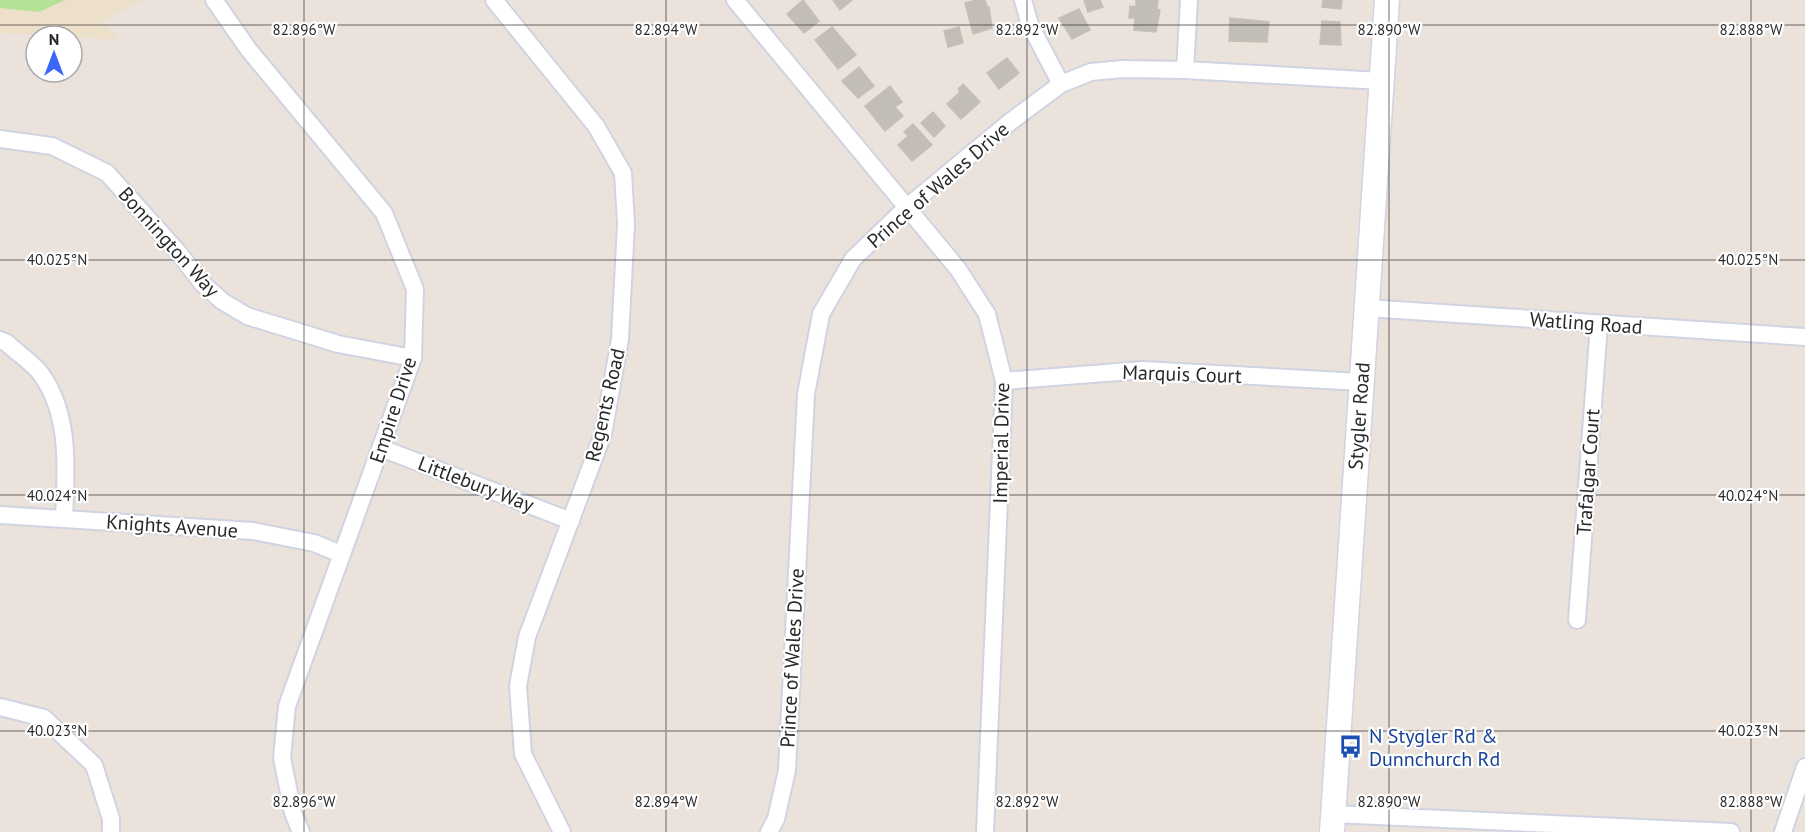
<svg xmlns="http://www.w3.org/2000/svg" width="1805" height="832" font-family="'PT Sans',sans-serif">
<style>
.education{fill:#ede0ca}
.green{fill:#b4e297}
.building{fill:#c3bdb7;stroke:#c6bfb4;stroke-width:1.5}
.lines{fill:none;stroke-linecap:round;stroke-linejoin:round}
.minor-casing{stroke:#d0d4e2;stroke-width:20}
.secondary-casing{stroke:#d0d4e2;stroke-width:27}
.minor{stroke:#fff;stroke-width:16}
.secondary{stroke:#fff;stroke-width:24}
.ticks{fill:none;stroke:#292929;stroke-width:1.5;stroke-opacity:0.45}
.labels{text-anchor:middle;stroke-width:4.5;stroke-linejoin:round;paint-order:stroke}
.street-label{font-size:20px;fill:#292929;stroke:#fff}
.transit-label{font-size:20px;fill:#164399;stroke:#fff;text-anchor:start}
.ticks-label{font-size:15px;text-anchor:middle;fill:#292929;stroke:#fff;stroke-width:4.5;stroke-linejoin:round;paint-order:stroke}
</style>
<rect width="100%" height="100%" fill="#ebe3db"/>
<!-- education -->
<polygon class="education" points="0,0 145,0 102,21 120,40 0,33"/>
<!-- green -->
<polygon class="green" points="0,0 65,0 39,12 0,8"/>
<!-- building -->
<g class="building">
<polygon points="803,0 819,21 804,33 787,14"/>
<polygon points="833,0 852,0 840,10"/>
<polygon points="976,0 985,0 987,7 989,7 992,28 973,34 965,3"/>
<polygon points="1084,0 1100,0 1103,7 1088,12"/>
<polygon points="1136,0 1158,0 1157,9 1160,10 1156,32 1134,30 1135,18 1129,18 1130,6 1136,7"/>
<polygon points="1323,0 1342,0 1341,9 1322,7"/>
<polygon points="1079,9 1090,30 1072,39 1059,18"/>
<polygon points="1230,18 1269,22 1267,42 1229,41"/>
<polygon points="1322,21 1340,22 1341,45 1320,44"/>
<polygon points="832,27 856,55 838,69 815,40"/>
<polygon points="959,27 963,43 948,47 944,31"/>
<polygon points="1007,58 1019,73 999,89 987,73"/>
<polygon points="859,67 874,86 858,98 842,81"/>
<polygon points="963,84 980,102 961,119 947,104 960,92 958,89"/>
<polygon points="890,86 902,102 895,107 903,116 885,131 865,106"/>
<polygon points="933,112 945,126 934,137 921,123"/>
<polygon points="913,124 932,145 912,161 898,145 908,136 904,132"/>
</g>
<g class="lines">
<defs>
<g id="minor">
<polyline points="214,0 249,50 384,213 415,289 413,358 287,706 282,758 293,813 301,832"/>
<polyline points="494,0 596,126 623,173 626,224 620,339 603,434 527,637 518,686 523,754 562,832"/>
<polyline points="735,0 958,269 987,314 1004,381 985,832"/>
<polyline points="1023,0 1030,25 1061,84"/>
<polyline points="1185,70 1189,0"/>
<polyline points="0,139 52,146 107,173 178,252 202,283 222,301 247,316 338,344 413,358"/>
<polyline points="1366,308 1805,337"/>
<path d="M0,340L7,343C17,353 33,363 41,374C71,416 66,470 64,518"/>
<polyline points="1004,381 1143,370 1361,382"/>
<polyline points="381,448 571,521"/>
<polyline points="0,515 253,531 314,543 341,554"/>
<polyline points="1577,620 1599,324"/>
<polyline points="0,707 44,718 94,765 111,819 111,832"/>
<polyline points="1333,814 1731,832"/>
<polyline points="769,832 776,819 787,770 806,394 821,314 853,259 906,208 1010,122 1061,84 1091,72 1123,69 1185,70 1381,81"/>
<polyline points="1783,832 1805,767"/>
</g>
<polyline id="secondary" points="1332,832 1387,0"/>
</defs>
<!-- minor casing -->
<use href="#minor" class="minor-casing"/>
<!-- secondary casing -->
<use href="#secondary" class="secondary-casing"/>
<!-- minor -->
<use href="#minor" class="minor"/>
<!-- secondary -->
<use href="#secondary" class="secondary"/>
</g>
<!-- ticks -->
<path class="ticks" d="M304,0V832M666,0V832M1027,0V832M1389,0V832M1751,0V832M0,25H1805M0,260H1805M0,495H1805M0,731H1805"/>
<!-- icons -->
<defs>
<symbol id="bus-bare" viewBox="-9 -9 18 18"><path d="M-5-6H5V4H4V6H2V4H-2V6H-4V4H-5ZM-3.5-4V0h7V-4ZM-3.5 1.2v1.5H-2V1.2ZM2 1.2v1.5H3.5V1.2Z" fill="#1a4fb4" stroke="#fff" stroke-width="2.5" paint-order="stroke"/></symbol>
</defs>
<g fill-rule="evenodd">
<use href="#bus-bare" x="1334" y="730" width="33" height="33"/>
</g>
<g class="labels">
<!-- street labels -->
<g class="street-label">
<text transform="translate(938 185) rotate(-41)" y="7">Prince of Wales Drive</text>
<text transform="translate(169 242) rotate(48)" y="7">Bonnington Way</text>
<text transform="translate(1586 323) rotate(4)" y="7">Watling Road</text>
<text transform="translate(1182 374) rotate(2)" y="7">Marquis Court</text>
<text transform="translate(605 405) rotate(-77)" y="7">Regents Road</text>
<text transform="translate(393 410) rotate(-72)" y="7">Empire Drive</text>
<text transform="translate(1359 416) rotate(-86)" y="7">Stygler Road</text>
<text transform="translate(1001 443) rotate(-89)" y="7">Imperial Drive</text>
<text transform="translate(1588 472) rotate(-86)" y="7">Trafalgar Court</text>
<text transform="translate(476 484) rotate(21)" y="7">Littlebury Way</text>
<text transform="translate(172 526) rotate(4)" y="7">Knights Avenue</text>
<text transform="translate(792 658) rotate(-87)" y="7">Prince of Wales Drive</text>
</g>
<!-- transit labels -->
<g class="transit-label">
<text x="1369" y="743">N Stygler Rd &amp;<tspan x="1369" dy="23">Dunnchurch Rd</tspan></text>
</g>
</g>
<g class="ticks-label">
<text x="304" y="35">82.896°W</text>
<text x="666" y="35">82.894°W</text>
<text x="1027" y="35">82.892°W</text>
<text x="1389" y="35">82.890°W</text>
<text x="1751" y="35">82.888°W</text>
<text x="57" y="265">40.025°N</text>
<text x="1748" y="265">40.025°N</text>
<text x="57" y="501">40.024°N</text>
<text x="1748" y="501">40.024°N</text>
<text x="57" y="736">40.023°N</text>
<text x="1748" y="736">40.023°N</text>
<text x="304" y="807">82.896°W</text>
<text x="666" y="807">82.894°W</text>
<text x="1027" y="807">82.892°W</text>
<text x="1389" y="807">82.890°W</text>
<text x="1751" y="807">82.888°W</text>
</g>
<!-- north arrow -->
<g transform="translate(54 54)"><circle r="28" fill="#ffffff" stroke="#a9a9a9" stroke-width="1.5"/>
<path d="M0-4.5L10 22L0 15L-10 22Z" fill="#3b67f8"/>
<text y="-9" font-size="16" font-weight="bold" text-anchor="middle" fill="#292929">N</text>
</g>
</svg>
